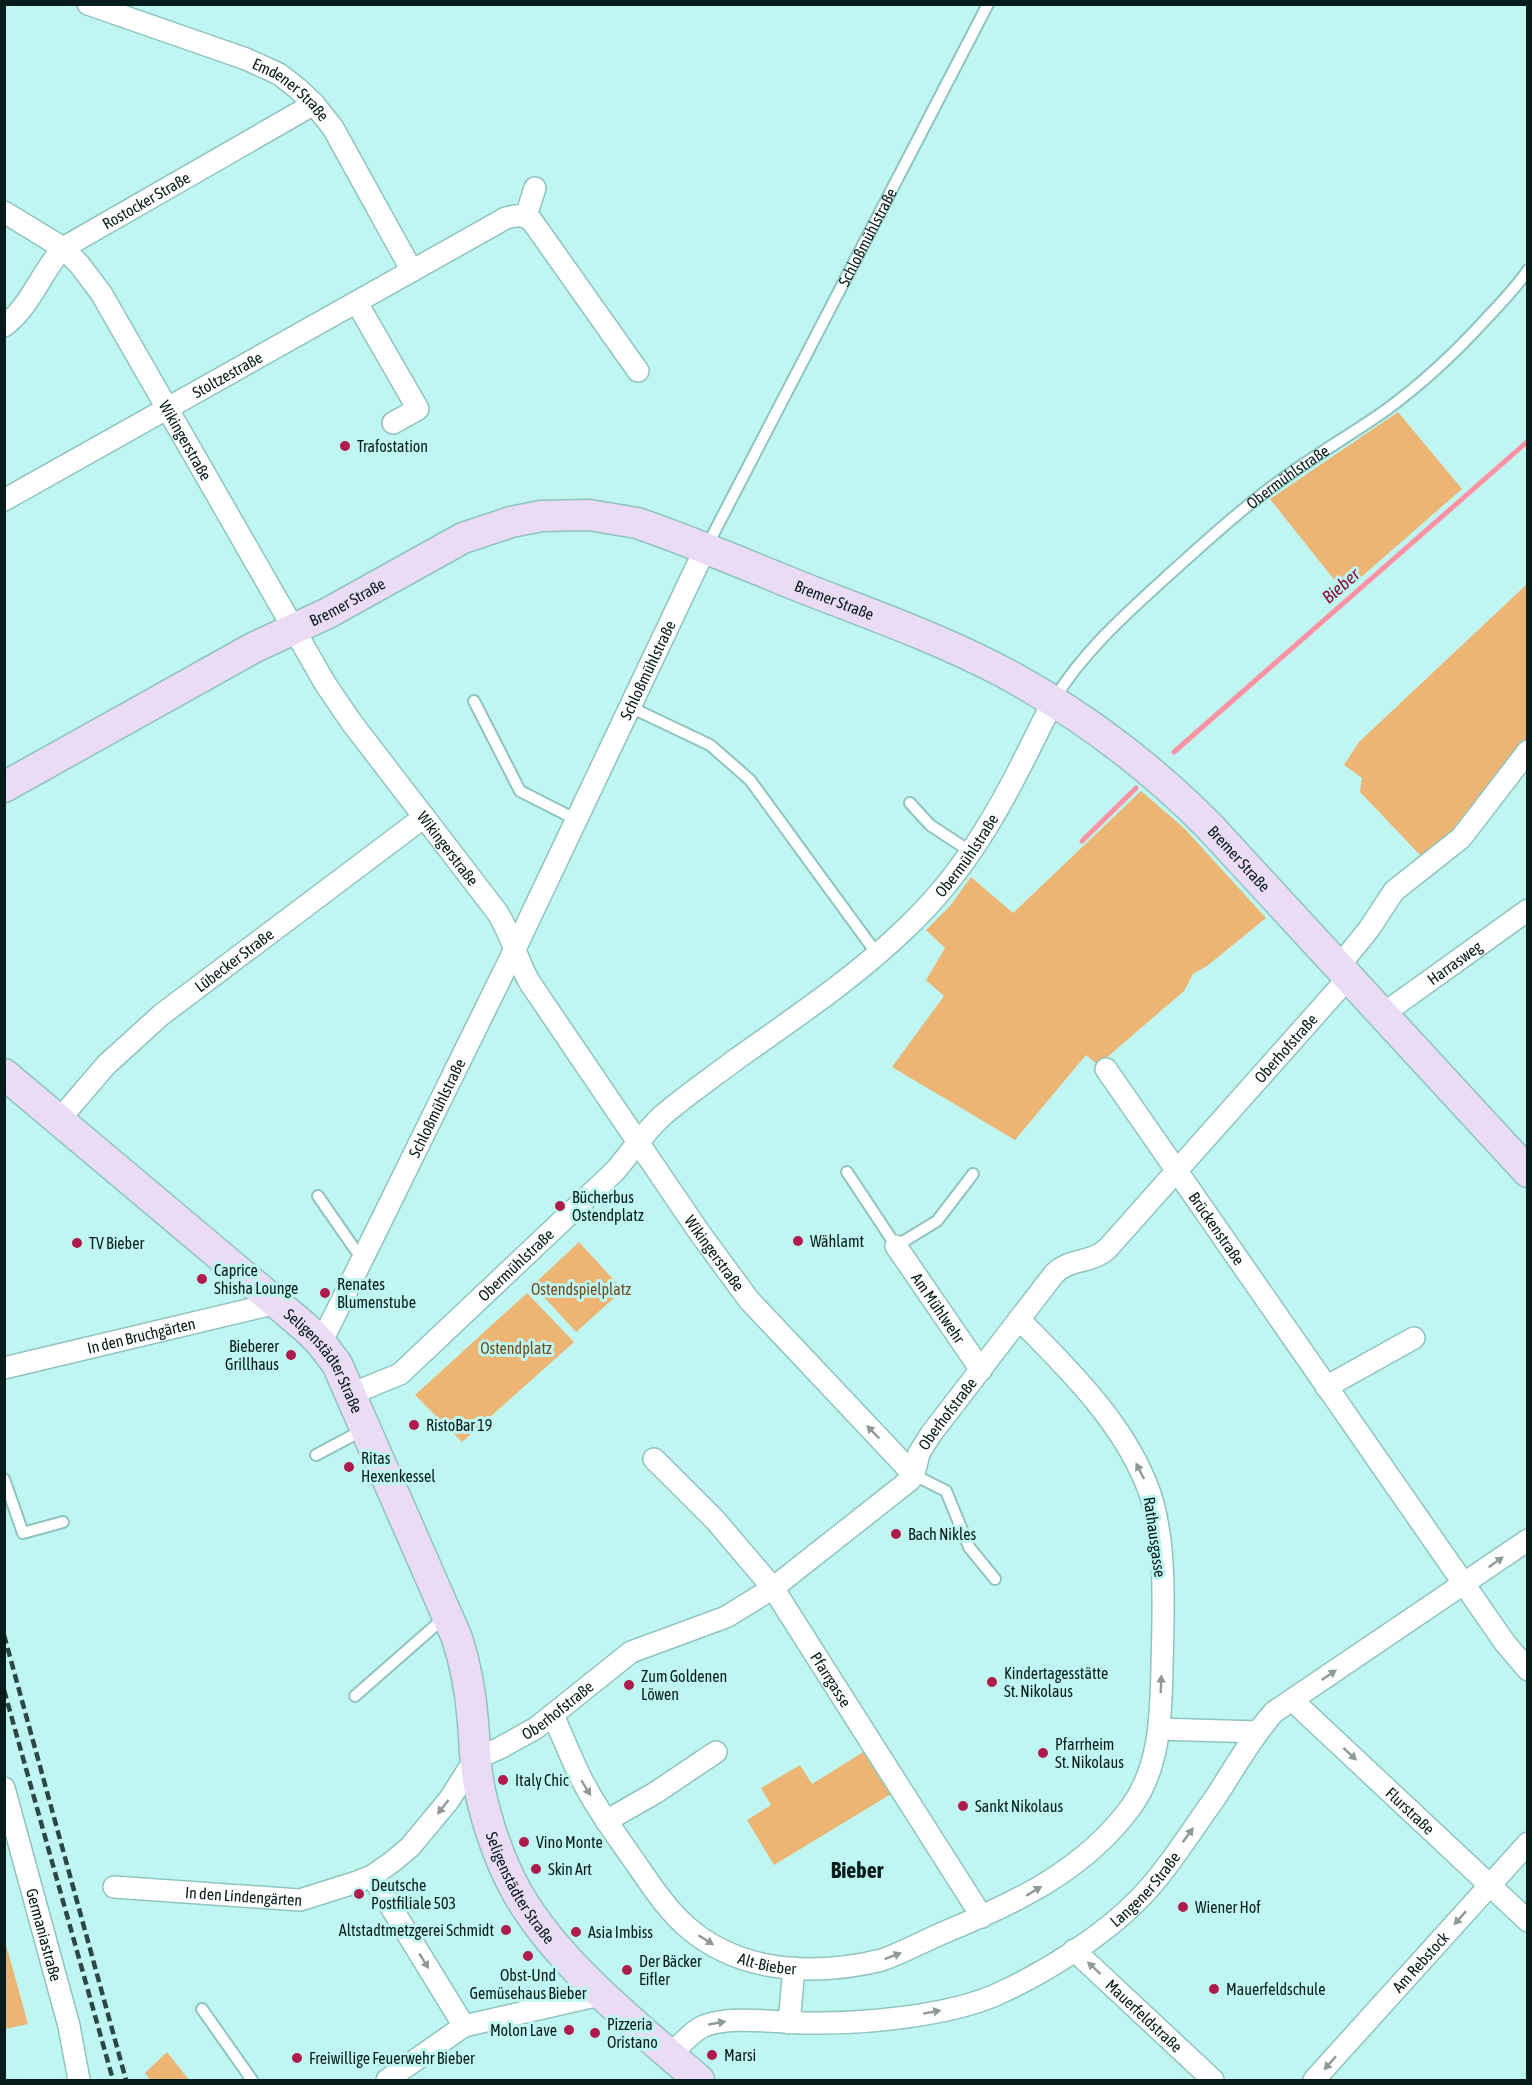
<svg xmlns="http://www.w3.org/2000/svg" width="1532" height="2085" font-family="'Asap Condensed',sans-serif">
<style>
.green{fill:#edb573}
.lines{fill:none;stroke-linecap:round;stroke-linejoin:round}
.stream{stroke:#fd92a4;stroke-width:5}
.lane-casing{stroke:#8fc4bf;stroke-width:14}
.street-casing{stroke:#8fc4bf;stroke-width:24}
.secondary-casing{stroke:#8fc4bf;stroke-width:33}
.lane{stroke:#fff;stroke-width:10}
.street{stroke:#fff;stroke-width:21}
.secondary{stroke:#ebdcf6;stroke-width:30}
.rail{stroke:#2c4846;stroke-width:4.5;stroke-dasharray:9 4.5;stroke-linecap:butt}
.oneway{fill:#8f9998}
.poi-dot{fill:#af1c4b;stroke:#c0f6f1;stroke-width:2}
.labels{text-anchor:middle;stroke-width:6;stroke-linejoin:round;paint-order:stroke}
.street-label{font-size:16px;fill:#061c1a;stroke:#c0f6f1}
.poi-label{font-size:16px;fill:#061c1a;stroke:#c0f6f1;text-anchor:start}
.park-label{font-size:16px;fill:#704c1f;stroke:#c0f6f1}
.water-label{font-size:18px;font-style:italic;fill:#890e38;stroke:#c0f6f1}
.district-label{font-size:22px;font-weight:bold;fill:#061c1a;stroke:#c0f6f1}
</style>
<rect width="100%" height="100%" fill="#c0f6f1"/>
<!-- green -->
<g class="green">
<polygon points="1398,412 1462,489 1344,592 1270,499"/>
<polygon points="1527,584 1527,739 1462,827 1422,857 1360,792 1362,778 1344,765 1359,742"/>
<polygon points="1141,791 1184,828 1266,918 1207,966 1193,974 1184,991 1098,1065 1086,1055 1015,1140 892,1067 944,996 926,980 945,948 926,930 950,906 971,877 1013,913"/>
<polygon points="579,1242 623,1290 576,1332 533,1285"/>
<polygon points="527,1293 574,1342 462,1442 415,1395"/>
<polygon points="865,1751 891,1794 774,1865 747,1820 771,1805 761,1788 800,1765 812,1784"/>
<polygon points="5,1941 28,2024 5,2029 4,2029"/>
<polygon points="167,2052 189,2080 150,2080 145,2073"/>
</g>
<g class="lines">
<!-- stream -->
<g class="stream">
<polyline points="1174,752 1528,441"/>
<polyline points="1082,841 1136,788"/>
</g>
<defs>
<g id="lane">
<path id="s1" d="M707,546L988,4"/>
<polyline points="474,701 520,791 577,820"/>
<path id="s2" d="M1053,701C1084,650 1129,611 1173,571C1211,537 1249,502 1291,473C1322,451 1355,432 1386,410C1423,383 1456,352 1486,319C1501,303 1516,288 1528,270"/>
<polyline points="630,707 710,745 750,780 877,954"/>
<polyline points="910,803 930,825 971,852"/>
<polyline points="847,1172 896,1246 937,1221 973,1174"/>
<polyline points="318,1196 354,1248 363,1258"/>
<polyline points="316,1455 363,1430"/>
<polyline points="914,1475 946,1491 969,1547 995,1579"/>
<polyline points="4,1479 23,1533 63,1522"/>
<polyline points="355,1696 445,1617"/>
<polyline points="202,2009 252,2080"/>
</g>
<g id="street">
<path id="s3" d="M88,4L246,59L279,74L297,88L314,104L333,128L412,271"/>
<path id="s4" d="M4,212L63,248L79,264L101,293L326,685L352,723L497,912C512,935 516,959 530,983L699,1232L749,1300L914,1475"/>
<polyline points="526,216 535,188"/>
<polyline points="357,303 418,409 393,423"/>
<path id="s5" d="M4,326C31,306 41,272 63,248L314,104"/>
<path id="s6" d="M4,500L506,218C517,215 523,214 532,221L638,371"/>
<polyline points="1339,966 1369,929 1394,891 1461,838 1528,751"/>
<path id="s7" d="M1383,1014L1528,910"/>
<path id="s8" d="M1106,1069L1505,1643L1528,1670"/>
<path id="s9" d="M59,1120L106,1065L161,1015L424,817"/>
<path id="s10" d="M896,1246L981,1370"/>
<path id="s11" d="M321,1343L515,949L705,549"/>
<path id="s12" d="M4,1368L277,1303"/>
<polyline points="1326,1387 1414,1338"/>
<path id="s13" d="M351,1394L400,1374L615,1171C631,1152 644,1133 662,1116C685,1096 710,1079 734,1061C791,1020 852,980 903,931C976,863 1010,788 1053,701"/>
<path id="s14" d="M654,1459L716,1521L773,1588L982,1917"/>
<path id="s15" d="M1292,1700L1528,1921"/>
<path id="s16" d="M553,1715C562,1735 570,1755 579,1774C593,1803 612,1829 630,1855C648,1880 664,1907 687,1927C741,1974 816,1976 882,1960C904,1952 924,1941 945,1932C1015,1903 1084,1871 1131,1807C1160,1767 1161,1716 1162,1668C1163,1612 1168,1535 1146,1483C1120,1419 1067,1368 1019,1319"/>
<polyline points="1159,1729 1258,1732"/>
<path id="s17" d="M4,1788L69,2026L79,2080"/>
<polyline points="606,1821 655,1793 716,1752"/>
<polyline points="372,1876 464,2026"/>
<path id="s18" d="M114,1887L300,1900L357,1882L372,1876L392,1862L410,1847L449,1800L475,1759L500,1748L536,1728L631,1652L726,1617L773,1588L910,1480L915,1470L919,1453L931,1434L1054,1274C1069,1258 1092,1264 1108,1248L1349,977"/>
<path id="s19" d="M1074,1950L1213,2080"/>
<polyline points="789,2023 794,1968"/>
<path id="s20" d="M670,2055C680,2046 692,2031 704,2026C729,2015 781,2023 808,2023C863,2024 951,2016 1000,1993C1046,1972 1103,1936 1139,1899C1166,1872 1192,1830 1215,1798C1234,1769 1251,1738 1274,1712L1528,1540"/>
<polyline points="387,2080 464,2026 604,1994"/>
<path id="s21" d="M1314,2080L1528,1843"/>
</g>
<g id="secondary">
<path id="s22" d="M4,787L253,648L328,613L463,538L511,522L541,516L589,515L637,523C696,543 753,568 811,591C876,616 942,640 1003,672C1079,713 1150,766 1210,827L1528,1172"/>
<path id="s23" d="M4,1074L306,1328L321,1343L337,1364L457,1638C466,1666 471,1694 473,1723C475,1746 475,1769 480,1791C488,1827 500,1862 518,1894C559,1965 637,2026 699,2080"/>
</g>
</defs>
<!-- lane casing -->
<use href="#lane" class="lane-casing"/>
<!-- street casing -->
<use href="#street" class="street-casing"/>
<!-- secondary casing -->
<use href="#secondary" class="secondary-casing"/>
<!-- lane -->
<use href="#lane" class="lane"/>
<!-- street -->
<use href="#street" class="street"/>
<!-- secondary -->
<use href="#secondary" class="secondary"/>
<!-- rail -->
<g class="rail">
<polyline points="4,1635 126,2080"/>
<polyline points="4,1690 113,2080"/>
</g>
</g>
<!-- one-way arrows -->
<defs><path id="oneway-solid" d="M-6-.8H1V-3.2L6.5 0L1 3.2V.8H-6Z" transform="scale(1.5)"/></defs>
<g class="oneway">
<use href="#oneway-solid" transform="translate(873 1432) rotate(-134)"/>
<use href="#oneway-solid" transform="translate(1140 1471) rotate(-117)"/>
<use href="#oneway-solid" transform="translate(1496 1562) rotate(-35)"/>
<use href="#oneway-solid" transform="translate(1329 1675) rotate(-34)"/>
<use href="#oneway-solid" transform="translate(1161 1684) rotate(-88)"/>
<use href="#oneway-solid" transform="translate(1350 1754) rotate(43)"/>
<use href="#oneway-solid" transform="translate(586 1788) rotate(59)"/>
<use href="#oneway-solid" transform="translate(443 1807) rotate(128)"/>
<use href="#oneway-solid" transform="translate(1188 1835) rotate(-54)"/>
<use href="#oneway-solid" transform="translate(1034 1891) rotate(-31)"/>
<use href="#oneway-solid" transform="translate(1460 1918) rotate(132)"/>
<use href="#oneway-solid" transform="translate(706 1940) rotate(32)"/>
<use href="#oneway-solid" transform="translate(893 1956) rotate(-21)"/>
<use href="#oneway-solid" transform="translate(424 1961) rotate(58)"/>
<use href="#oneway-solid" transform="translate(1094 1968) rotate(-137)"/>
<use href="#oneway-solid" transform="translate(932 2012) rotate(-10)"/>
<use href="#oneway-solid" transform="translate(717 2023) rotate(-10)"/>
<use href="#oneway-solid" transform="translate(1330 2063) rotate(132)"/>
</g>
<!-- markers -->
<g class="poi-dot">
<circle cx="345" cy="446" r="6"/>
<circle cx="560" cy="1206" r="6"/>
<circle cx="798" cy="1241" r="6"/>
<circle cx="77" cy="1243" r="6"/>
<circle cx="202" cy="1279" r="6"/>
<circle cx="325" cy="1293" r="6"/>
<circle cx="291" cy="1355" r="6"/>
<circle cx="414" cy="1425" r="6"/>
<circle cx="349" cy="1467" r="6"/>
<circle cx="896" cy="1534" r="6"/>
<circle cx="992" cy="1682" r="6"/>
<circle cx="629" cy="1685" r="6"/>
<circle cx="1043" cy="1753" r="6"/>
<circle cx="503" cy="1780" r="6"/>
<circle cx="963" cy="1806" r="6"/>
<circle cx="524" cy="1842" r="6"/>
<circle cx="536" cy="1869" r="6"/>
<circle cx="359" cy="1894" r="6"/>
<circle cx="1183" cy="1907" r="6"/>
<circle cx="506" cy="1930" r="6"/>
<circle cx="576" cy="1932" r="6"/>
<circle cx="528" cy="1956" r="6"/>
<circle cx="627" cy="1970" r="6"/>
<circle cx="1214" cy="1989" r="6"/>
<circle cx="569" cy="2030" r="6"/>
<circle cx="595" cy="2033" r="6"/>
<circle cx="712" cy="2055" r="6"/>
<circle cx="297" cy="2058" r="6"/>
</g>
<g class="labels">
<!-- street labels -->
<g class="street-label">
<text dy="6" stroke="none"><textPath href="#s3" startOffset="222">Emdener Straße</textPath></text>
<text dy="6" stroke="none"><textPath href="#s5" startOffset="194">Rostocker Straße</textPath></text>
<text dy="6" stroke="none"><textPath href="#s1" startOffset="348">Schloßmühlstraße</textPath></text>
<text dy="6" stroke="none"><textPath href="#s6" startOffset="256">Stoltzestraße</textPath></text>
<text dy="6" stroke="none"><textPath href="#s4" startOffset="298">Wikingerstraße</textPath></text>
<text dy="6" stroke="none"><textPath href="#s2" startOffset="326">Obermühlstraße</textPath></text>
<text dy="6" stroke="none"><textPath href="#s22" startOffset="912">Bremer Straße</textPath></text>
<text dy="6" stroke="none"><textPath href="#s22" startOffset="390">Bremer Straße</textPath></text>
<text dy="6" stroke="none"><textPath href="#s11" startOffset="748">Schloßmühlstraße</textPath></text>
<text dy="6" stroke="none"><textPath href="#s4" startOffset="784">Wikingerstraße</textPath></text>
<text dy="6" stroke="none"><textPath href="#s13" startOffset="824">Obermühlstraße</textPath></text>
<text dy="6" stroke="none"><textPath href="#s22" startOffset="1398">Bremer Straße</textPath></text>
<text dy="6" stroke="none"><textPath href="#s9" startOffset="238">Lübecker Straße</textPath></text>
<text dy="6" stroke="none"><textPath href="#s7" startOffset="88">Harrasweg</textPath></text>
<text dy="6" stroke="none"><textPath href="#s18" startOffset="1522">Oberhofstraße</textPath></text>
<text dy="6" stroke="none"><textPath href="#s11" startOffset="262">Schloßmühlstraße</textPath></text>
<text dy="6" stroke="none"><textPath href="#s8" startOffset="194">Brückenstraße</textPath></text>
<text dy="6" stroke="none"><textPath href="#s4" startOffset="1270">Wikingerstraße</textPath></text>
<text dy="6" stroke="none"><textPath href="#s13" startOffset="212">Obermühlstraße</textPath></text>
<text dy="6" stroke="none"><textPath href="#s10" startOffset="75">Am Mühlwehr</textPath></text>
<text dy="6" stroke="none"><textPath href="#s12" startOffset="141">In den Bruchgärten</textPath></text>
<text dy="6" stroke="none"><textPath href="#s23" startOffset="432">Seligenstädter Straße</textPath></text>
<text dy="6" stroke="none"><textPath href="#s18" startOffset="1018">Oberhofstraße</textPath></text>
<text transform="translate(1155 1537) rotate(82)" y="6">Rathausgasse</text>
<text dy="6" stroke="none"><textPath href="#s14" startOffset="284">Pfarrgasse</textPath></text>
<text dy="6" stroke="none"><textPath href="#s18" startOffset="516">Oberhofstraße</textPath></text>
<text dy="6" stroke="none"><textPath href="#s15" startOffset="162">Flurstraße</textPath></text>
<text dy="6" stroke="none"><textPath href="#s23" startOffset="1002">Seligenstädter Straße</textPath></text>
<text dy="6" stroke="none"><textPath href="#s20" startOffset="525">Langener Straße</textPath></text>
<text dy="6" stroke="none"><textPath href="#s18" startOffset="130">In den Lindengärten</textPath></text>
<text dy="6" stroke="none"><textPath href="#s17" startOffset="152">Germaniastraße</textPath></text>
<text dy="6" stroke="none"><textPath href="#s16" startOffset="342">Alt-Bieber</textPath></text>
<text dy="6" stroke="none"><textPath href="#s21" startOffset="159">Am Rebstock</textPath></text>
<text dy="6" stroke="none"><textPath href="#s19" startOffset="96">Mauerfeldstraße</textPath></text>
</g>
<!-- poi labels -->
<g class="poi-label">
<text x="357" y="452">Trafostation</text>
<text x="572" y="1203">Bücherbus<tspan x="572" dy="18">Ostendplatz</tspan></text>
<text x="810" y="1247">Wählamt</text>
<text x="89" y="1249">TV Bieber</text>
<text x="214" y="1276">Caprice<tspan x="214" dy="18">Shisha Lounge</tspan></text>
<text x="337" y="1290">Renates<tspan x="337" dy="18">Blumenstube</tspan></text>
<text x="279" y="1352" text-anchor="end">Bieberer<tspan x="279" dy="18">Grillhaus</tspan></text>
<text x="426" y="1431">RistoBar 19</text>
<text x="361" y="1464">Ritas<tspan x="361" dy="18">Hexenkessel</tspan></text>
<text x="908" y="1540">Bach Nikles</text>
<text x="1004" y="1679">Kindertagesstätte<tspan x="1004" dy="18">St. Nikolaus</tspan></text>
<text x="641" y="1682">Zum Goldenen<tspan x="641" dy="18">Löwen</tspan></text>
<text x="1055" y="1750">Pfarrheim<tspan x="1055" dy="18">St. Nikolaus</tspan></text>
<text x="515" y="1786">Italy Chic</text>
<text x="975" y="1812">Sankt Nikolaus</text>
<text x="536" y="1848">Vino Monte</text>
<text x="548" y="1875">Skin Art</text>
<text x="371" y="1891">Deutsche<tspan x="371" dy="18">Postfiliale 503</tspan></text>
<text x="1195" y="1913">Wiener Hof</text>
<text x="494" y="1936" text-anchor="end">Altstadtmetzgerei Schmidt</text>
<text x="588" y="1938">Asia Imbiss</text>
<text x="639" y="1967">Der Bäcker<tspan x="639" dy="18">Eifler</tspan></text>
<text x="528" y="1981" text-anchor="middle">Obst-Und<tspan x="528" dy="18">Gemüsehaus Bieber</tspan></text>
<text x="1226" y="1995">Mauerfeldschule</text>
<text x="607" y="2030">Pizzeria<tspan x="607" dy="18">Oristano</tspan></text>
<text x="557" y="2036" text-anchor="end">Molon Lave</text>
<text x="724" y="2061">Marsi</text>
<text x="309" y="2064">Freiwillige Feuerwehr Bieber</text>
</g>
<!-- park labels -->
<g class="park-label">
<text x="581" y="1295">Ostendspielplatz</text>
<text x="516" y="1354">Ostendplatz</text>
</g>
<!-- water labels -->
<g class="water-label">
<text transform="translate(1341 586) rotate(-41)" y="6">Bieber</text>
</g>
<!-- district labels -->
<g class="district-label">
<text x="857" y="1878">Bieber</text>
</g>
</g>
<!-- border -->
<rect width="1532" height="2085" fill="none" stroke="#061c1a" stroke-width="12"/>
</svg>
